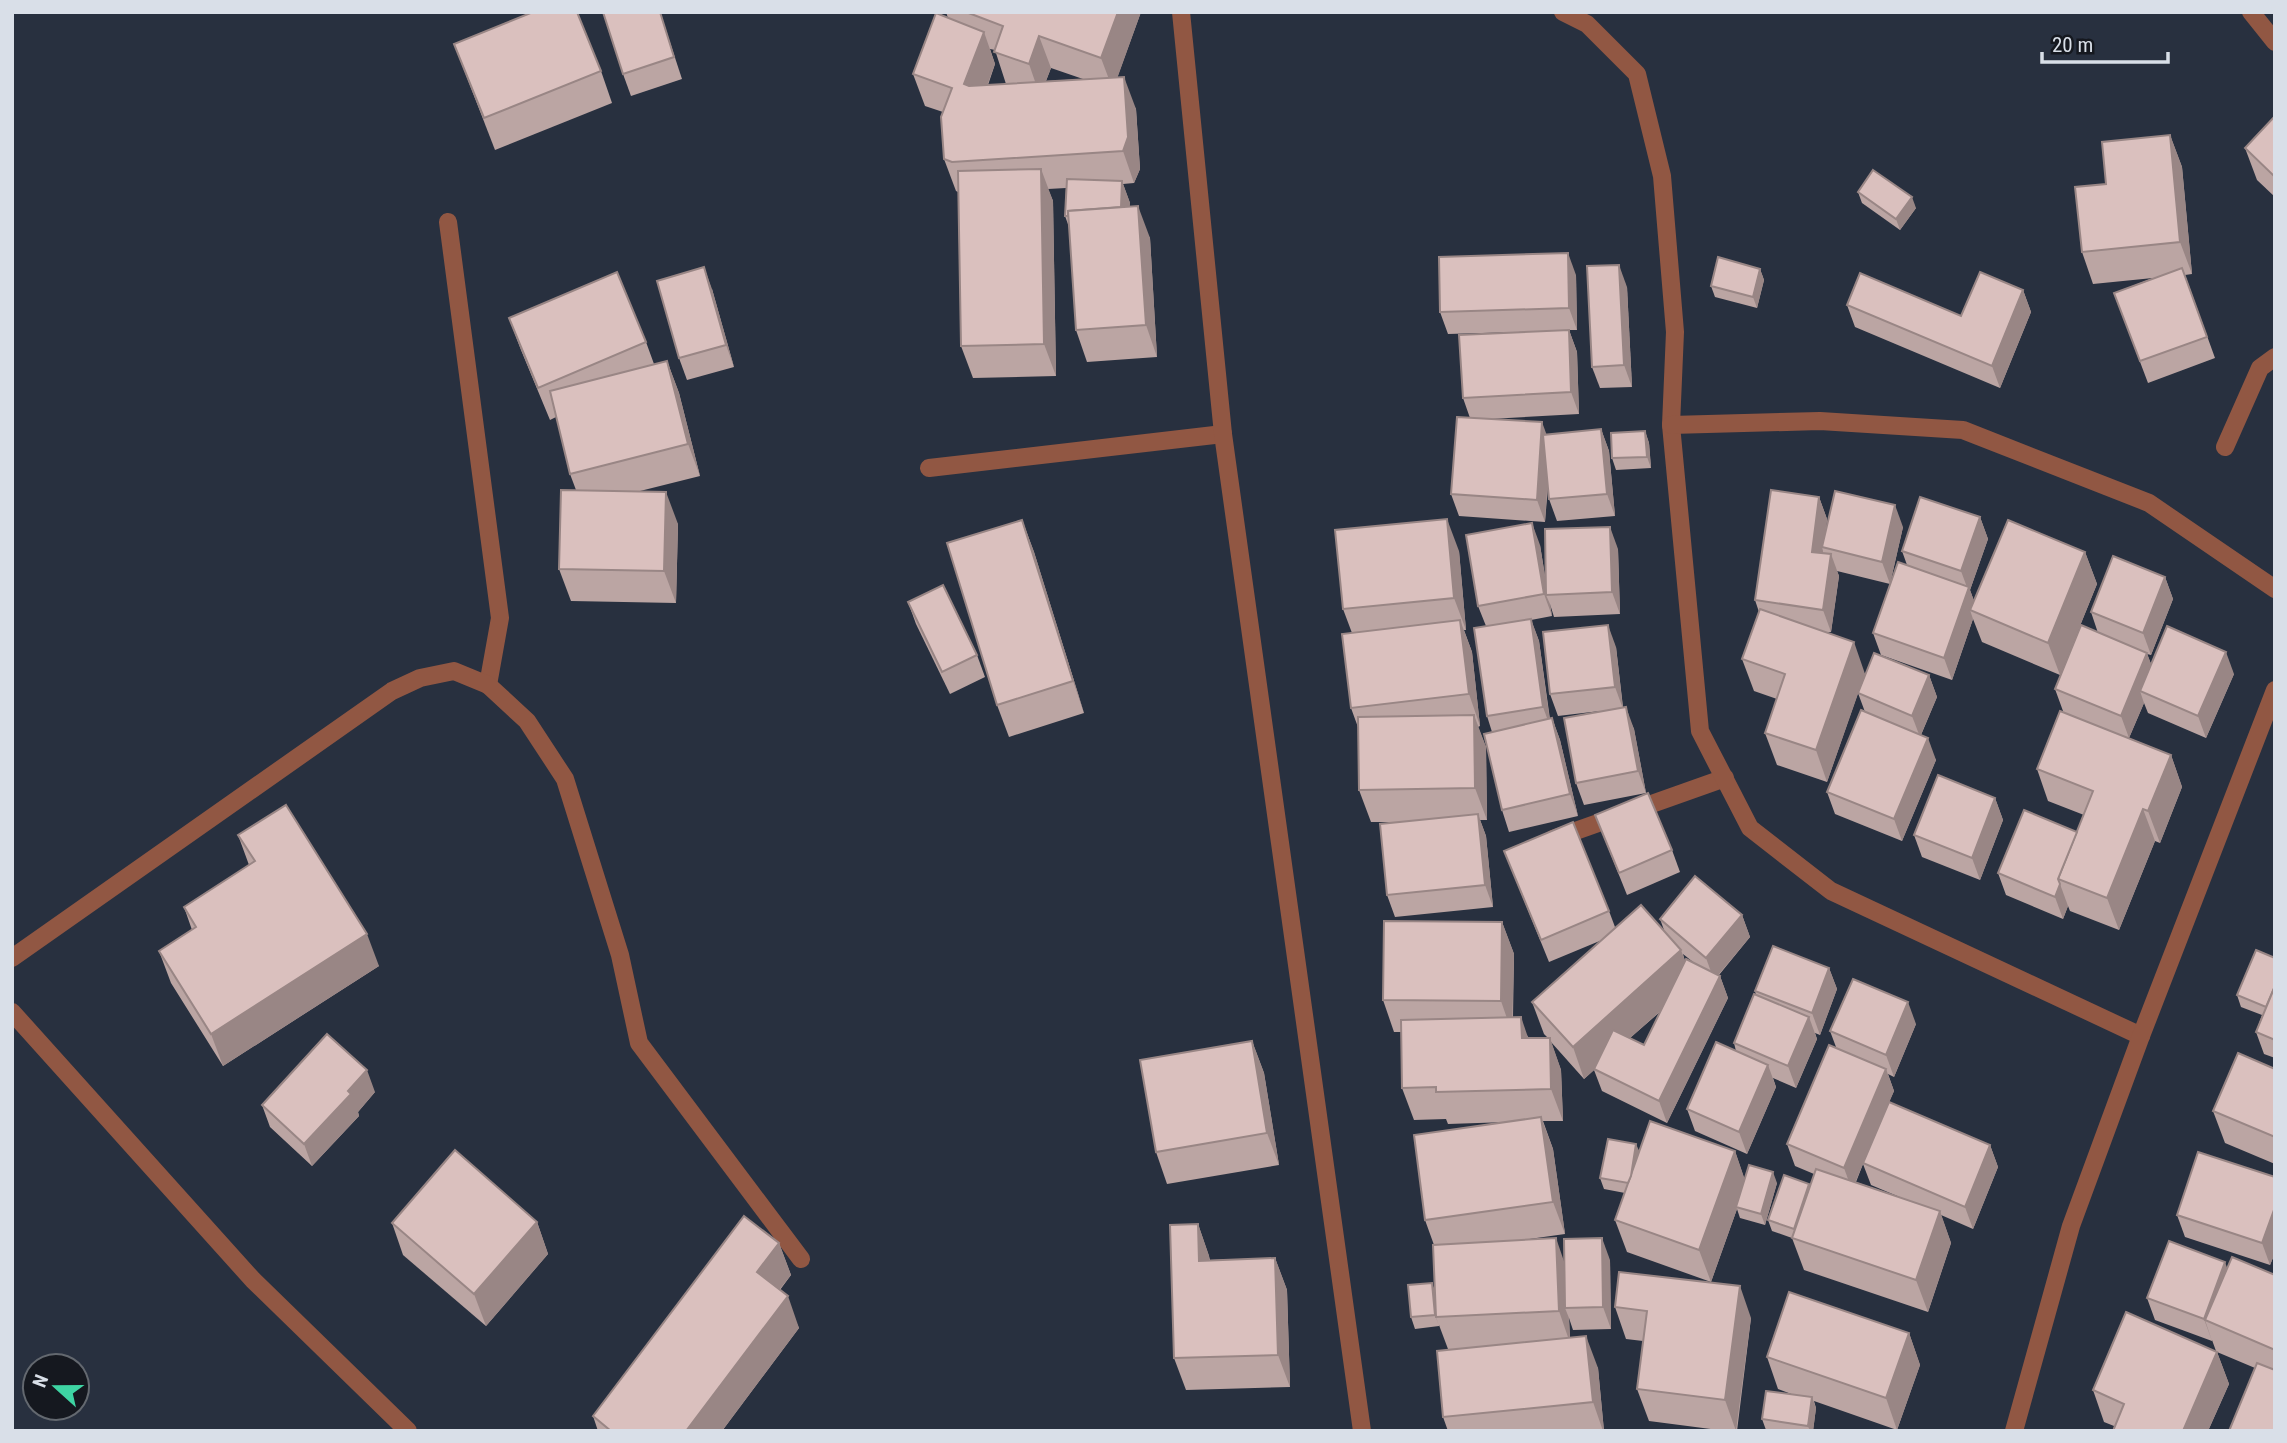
<svg xmlns="http://www.w3.org/2000/svg" width="2287" height="1443" font-family="'Roboto Condensed',sans-serif">
<style>
.lines{fill:none;stroke-linecap:round;stroke-linejoin:round}
.service{stroke:#915743;stroke-width:18}
.minor{stroke:#915743;stroke-width:18}
.wall{fill:#bba5a3;fill-rule:evenodd}
.shaded-wall{fill:#998685}
.building{fill:#dac0be;stroke:#998685;stroke-width:2}
</style>
<rect width="100%" height="100%" fill="#28303f"/>
<g class="lines">
<!-- service -->
<g class="service">
<polyline points="2225,447 2260,368 2275,357"/>
<polyline points="929,468 1223,434"/>
<polyline points="1553,839 1725,778"/>
</g>
<!-- minor -->
<g class="minor">
<polyline points="1181,12 1223,434 1362,1431"/>
<polyline points="1563,12 1587,24 1637,74 1662,176 1675,332 1671,425 1700,731 1750,828 1831,891 2141,1036"/>
<polyline points="2251,12 2275,42"/>
<polyline points="448,222 500,618 488,685"/>
<polyline points="1671,425 1820,421 1963,430 2149,503 2275,589"/>
<polyline points="12,958 392,691 420,678 454,671 488,685 527,721 565,779 620,955 639,1043 801,1259"/>
<polyline points="12,1012 253,1280 408,1431"/>
<polyline points="2014,1431 2071,1226 2141,1036 2275,690"/>
</g>
</g>
<!-- wall -->
<g class="wall">
<polygon points="660,12 682,79 631,96 623,74"/>
<path d="M946,12H1141L1117,78L1136,109L1140,169L1134,183L1123,184L1130,203L1129,207L1150,238L1157,357L1087,362L1076,330L1069,227L1065,216L1066,188L1048,189L1053,201L1056,376L973,378L961,346L958,192L956,191L944,159L943,112L925,106L913,74L948,18ZM990,49L995,50L1006,84L988,85L995,64ZM1051,68L1083,79L1046,81Z"/>
<polygon points="454,44 601,71 612,103 495,150"/>
<polygon points="2275,116 2275,197 2257,180 2245,148"/>
<polygon points="2170,135 2182,167 2192,274 2185,275 2215,358 2148,383 2114,293 2153,278 2093,284 2082,252"/>
<polygon points="1858,192 1916,208 1900,230 1862,203"/>
<polygon points="1760,269 1764,280 1757,308 1715,297 1711,286"/>
<polygon points="1576,275 1577,330 1569,330 1577,352 1579,414 1490,419 1547,435 1601,429 1609,451 1615,516 1557,521 1549,499 1548,486 1545,522 1459,516 1451,494 1470,418 1463,398 1558,331 1448,334 1440,312"/>
<polygon points="1627,287 1632,387 1600,388 1592,367"/>
<polygon points="712,289 734,367 687,380 679,358"/>
<polygon points="2023,290 2031,312 2000,388 1855,327 1847,305 1961,316"/>
<polygon points="509,318 646,342 654,364 667,361 679,393 700,476 640,491 678,524 676,603 571,601 559,569 576,490 570,474 556,417 550,420 521,350"/>
<polygon points="1645,431 1649,443 1651,468 1616,470 1612,458"/>
<polygon points="1819,497 1827,519 1826,529 1903,527 1890,584 1837,571 1839,576 1831,632 1825,632 1865,674 1859,692 1929,675 1937,697 1921,735 1936,760 1902,841 1835,814 1827,792 1865,712 1858,693 1827,782 1777,765 1765,733 1777,699 1754,691 1742,659 1759,612 1755,600"/>
<polygon points="1980,517 1988,539 1970,590 1974,601 2085,552 2097,584 2060,675 1982,642 1973,619 1952,680 1881,655 1873,633 1907,565 1902,551"/>
<polygon points="1022,520 1034,552 1084,713 1009,737 997,705"/>
<polygon points="1540,545 1546,582 1618,549 1620,614 1554,617 1550,604 1552,616 1531,620 1539,641 1550,719 1552,718 1560,740 1578,816 1509,832 1502,810 1492,732 1487,716 1486,626 1478,606"/>
<polygon points="1459,551 1466,630 1464,630 1472,652 1480,726 1478,727 1486,747 1487,820 1480,820 1486,836 1493,907 1395,917 1387,895 1407,822 1371,822 1359,790 1359,730 1351,708 1352,633 1343,609"/>
<polygon points="2165,577 2173,599 2151,655 2147,654 2151,664 2234,674 2206,738 2148,713 2144,703 2129,738 2171,755 2182,787 2160,843 2155,841 2119,930 2070,911 2068,906 2063,919 2006,895 1998,873 2077,832 2084,815 2048,801 2037,769 2063,711 2055,689 2098,633 2091,612"/>
<polygon points="908,602 977,655 985,677 950,694 916,624"/>
<polygon points="1616,647 1623,707 1634,729 1646,793 1584,805 1576,783 1600,711 1558,716 1550,694"/>
<polygon points="1995,798 2003,820 1980,880 1922,857 1914,835"/>
<polygon points="1595,815 1672,850 1680,872 1627,895"/>
<polygon points="238,835 379,966 223,1066 171,983 159,951 192,930 184,907 249,865"/>
<path d="M1504,851L1609,911L1615,927L1664,930L1660,919L1742,915L1750,937L1719,975L1720,976L1728,998L1667,1123L1602,1091L1594,1070L1584,1079L1551,1042L1561,1070L1563,1121H1543L1553,1149L1565,1234L1522,1240L1565,1264L1610,1260L1611,1329L1573,1330L1569,1318L1570,1337L1598,1368L1604,1431H1448L1443,1417L1448,1349L1439,1325V1326L1415,1329L1411,1317L1432,1283L1435,1293L1434,1245L1425,1220L1508,1122L1448,1124L1446,1119L1414,1120L1402,1088L1401,1032H1394L1383,1000L1502,922L1514,954L1513,1017L1529,1038H1548L1544,1034L1532,1002L1602,940L1549,962ZM1683,954L1693,962L1685,961ZM1661,1011L1644,1045L1630,1038Z"/>
<polygon points="2275,958 2275,1058 2264,1054 2256,1032 2262,1015 2241,1007 2237,995"/>
<polygon points="1829,968 1837,989 1820,1035 1815,1033 1817,1039 1796,1088 1773,1078 1776,1087 1747,1154 1695,1131 1687,1109 1736,1051 1734,1043 1756,995 1755,991"/>
<path d="M1916,1024L1894,1077L1888,1074L1894,1091L1889,1102L1990,1145L1998,1167L1973,1229L1941,1215L1951,1243L1928,1312L1804,1270L1792,1238L1772,1231L1768,1220L1809,1184L1810,1186L1814,1174L1795,1166L1787,1144L1836,1047L1830,1031ZM1863,1164L1871,1185L1902,1198L1856,1182Z"/>
<polygon points="1252,1041 1264,1073 1279,1165 1167,1184 1156,1152"/>
<polygon points="2275,1069 2275,1164 2225,1143 2213,1111"/>
<polygon points="375,1092 358,1112 359,1116 312,1166 270,1127 262,1105"/>
<polygon points="1639,1151 1735,1151 1744,1178 1777,1183 1765,1225 1740,1218 1737,1209 1711,1282 1627,1252 1615,1220 1625,1193 1604,1189 1600,1178"/>
<polygon points="2275,1177 2275,1253 2270,1265 2185,1237 2177,1215"/>
<polygon points="537,1222 548,1254 486,1326 403,1255 392,1223"/>
<polygon points="1198,1224 1209,1256 1210,1260 1275,1258 1287,1290 1290,1387 1186,1390 1174,1358"/>
<polygon points="779,1243 791,1275 780,1290 799,1328 722,1431 598,1431 593,1416"/>
<polygon points="2227,1268 2275,1275 2275,1431 2255,1368 2217,1352 2229,1384 2208,1431 2113,1431 2114,1426 2104,1422 2093,1390 2216,1351 2212,1340 2212,1341 2155,1320 2147,1298"/>
<polygon points="1615,1307 1751,1318 1737,1431 1726,1431 1649,1421 1637,1389 1643,1341 1626,1339"/>
<polygon points="1909,1333 1920,1365 1897,1430 1814,1401 1816,1408 1813,1431 1766,1430 1762,1419 1794,1395 1778,1389 1767,1357"/>
</g>
<!-- shaded-wall -->
<g class="shaded-wall">
<polygon points="1118,12 1141,12 1113,90 1101,58"/>
<polygon points="984,32 995,64 976,116 964,84"/>
<polygon points="1039,36 1051,68 1040,96 1029,64"/>
<polygon points="1124,77 1136,109 1140,169 1134,183 1123,151"/>
<polygon points="2170,135 2182,167 2192,274 2180,242"/>
<polygon points="1041,169 1053,201 1056,376 1044,344"/>
<polygon points="1122,181 1130,203 1128,239 1120,217"/>
<polygon points="1912,197 1916,208 1900,230 1896,219"/>
<polygon points="1138,206 1150,238 1157,357 1146,325"/>
<polygon points="1568,253 1576,275 1577,330 1569,308"/>
<polygon points="1619,265 1627,287 1632,387 1624,365"/>
<polygon points="704,267 712,289 734,367 726,345"/>
<polygon points="1760,269 1764,280 1757,308 1753,297"/>
<polygon points="2023,290 2031,312 2000,388 1992,366"/>
<polygon points="1569,330 1577,352 1579,414 1571,392"/>
<polygon points="667,361 679,393 700,476 688,444"/>
<polygon points="1542,422 1550,444 1545,522 1537,500"/>
<polygon points="1601,429 1609,451 1615,516 1607,494"/>
<polygon points="1645,431 1649,443 1651,468 1647,457"/>
<polygon points="666,492 678,524 676,603 664,571"/>
<polygon points="1819,497 1827,519 1823,548 1822,547 1823,551 1820,574 1812,552"/>
<polygon points="1895,505 1903,527 1890,584 1882,562"/>
<polygon points="1980,517 1988,539 1970,590 1977,609 1970,610 1973,619 1952,680 1944,658 1968,590 1961,571"/>
<polygon points="1447,519 1459,551 1466,630 1454,598"/>
<polygon points="1022,520 1034,552 1084,713 1073,681"/>
<polygon points="1532,523 1540,545 1548,595 1546,595 1550,604 1552,616 1544,594"/>
<polygon points="1610,527 1618,549 1620,614 1612,592"/>
<polygon points="2085,552 2097,584 2060,675 2048,643"/>
<polygon points="1831,554 1839,576 1831,632 1823,610"/>
<polygon points="2165,577 2173,599 2151,655 2143,633"/>
<polygon points="1531,619 1539,641 1551,729 1543,707"/>
<polygon points="1460,620 1472,652 1480,726 1469,694"/>
<polygon points="1608,625 1616,647 1623,709 1615,687"/>
<polygon points="1854,642 1865,674 1827,782 1816,750"/>
<polygon points="2226,652 2234,674 2206,738 2198,716"/>
<polygon points="2147,653 2155,675 2140,691 2144,703 2129,738 2121,716"/>
<polygon points="1929,675 1937,697 1920,737 1912,716"/>
<polygon points="1626,707 1634,729 1646,793 1638,771"/>
<polygon points="1474,715 1486,747 1487,820 1475,788"/>
<polygon points="1552,718 1560,740 1578,816 1570,794"/>
<polygon points="1928,738 1936,760 1902,841 1894,819"/>
<polygon points="2171,755 2182,787 2160,843 2148,811"/>
<polygon points="1995,798 2003,820 1980,880 1972,858"/>
<polygon points="2143,809 2155,841 2119,930 2107,898"/>
<polygon points="1478,814 1486,836 1493,907 1485,885"/>
<polygon points="2060,884 2068,906 2063,919 2055,897"/>
<polygon points="1742,915 1750,937 1714,980 1706,958"/>
<polygon points="1502,922 1514,954 1512,1033 1501,1001"/>
<polygon points="367,934 379,966 223,1066 211,1034"/>
<polygon points="1681,950 1693,982 1584,1079 1573,1047"/>
<polygon points="1829,968 1837,989 1820,1035 1812,1013"/>
<polygon points="1720,976 1728,998 1667,1123 1659,1101"/>
<polygon points="1908,1002 1916,1024 1894,1077 1886,1055"/>
<polygon points="1521,1017 1532,1049 1522,1038"/>
<polygon points="1809,1017 1817,1039 1796,1088 1788,1066"/>
<polygon points="1550,1038 1561,1070 1563,1121 1551,1089"/>
<polygon points="1252,1041 1264,1073 1279,1165 1267,1133"/>
<polygon points="1768,1065 1776,1087 1747,1154 1739,1132"/>
<polygon points="1886,1069 1894,1091 1852,1190 1844,1168"/>
<polygon points="367,1070 375,1092 358,1112 359,1116 312,1166 304,1144 348,1091"/>
<polygon points="1541,1117 1553,1149 1565,1234 1553,1202"/>
<polygon points="1636,1144 1641,1155 1629,1184"/>
<polygon points="1990,1145 1998,1167 1973,1229 1965,1207"/>
<polygon points="1735,1151 1746,1183 1736,1207 1737,1209 1711,1282 1699,1250"/>
<polygon points="1773,1172 1777,1183 1765,1225 1761,1214"/>
<polygon points="2275,1207 2275,1253 2270,1265 2262,1243"/>
<polygon points="1940,1211 1951,1243 1928,1312 1916,1280"/>
<polygon points="537,1222 548,1254 486,1326 474,1294"/>
<polygon points="1198,1224 1209,1256 1210,1293 1199,1261"/>
<polygon points="1556,1238 1567,1270 1565,1308 1569,1318 1570,1343 1559,1311"/>
<polygon points="1602,1238 1610,1260 1611,1329 1603,1307"/>
<polygon points="779,1243 791,1275 768,1304 757,1272"/>
<polygon points="1275,1258 1287,1290 1290,1387 1278,1355"/>
<polygon points="2225,1262 2233,1284 2205,1320 2212,1341 2204,1319"/>
<polygon points="1432,1283 1436,1294 1436,1317 1439,1326 1435,1315"/>
<polygon points="1740,1286 1751,1318 1736,1431 1725,1400"/>
<polygon points="788,1296 799,1328 722,1431 686,1431"/>
<polygon points="1909,1333 1920,1365 1897,1430 1886,1398"/>
<polygon points="1586,1336 1598,1368 1604,1431 1603,1431 1593,1402"/>
<polygon points="2217,1352 2229,1384 2208,1431 2183,1431"/>
<polygon points="1812,1397 1816,1408 1813,1431 1810,1431 1808,1426"/>
</g>
<!-- building -->
<g class="building">
<polygon points="533,12 577,12 601,71 484,118 454,44"/>
<polygon points="603,12 660,12 674,57 623,74"/>
<polygon points="966,12 1118,12 1101,58 1039,36 1029,64 994,52 1003,26"/>
<polygon points="936,13 984,32 964,84 969,86 1124,77 1128,137 1123,151 952,162 944,159 941,117 952,88 913,74"/>
<polygon points="2275,116 2275,177 2245,148"/>
<polygon points="2170,135 2180,242 2082,252 2075,187 2106,184 2102,142"/>
<polygon points="1041,169 1044,344 961,346 958,171"/>
<polygon points="1873,170 1912,197 1896,219 1858,192"/>
<polygon points="1067,179 1122,181 1121,207 1068,211 1068,216 1065,216"/>
<polygon points="1138,206 1146,325 1076,330 1068,211"/>
<polygon points="1568,253 1569,308 1440,312 1439,257"/>
<polygon points="1718,257 1760,269 1753,297 1711,286"/>
<polygon points="1619,265 1624,365 1592,367 1587,266"/>
<polygon points="704,267 726,345 679,358 657,281"/>
<polygon points="2182,268 2207,337 2140,361 2114,293"/>
<polygon points="617,272 646,342 538,388 509,318"/>
<polygon points="1980,272 2023,290 1992,366 1847,305 1860,273 1961,316"/>
<polygon points="1569,330 1571,392 1463,398 1459,335"/>
<polygon points="667,361 688,444 570,474 550,391"/>
<polygon points="1457,417 1542,422 1537,500 1451,494"/>
<polygon points="1601,429 1607,494 1549,499 1543,435"/>
<polygon points="1645,431 1647,457 1612,458 1611,433"/>
<polygon points="561,490 666,492 664,571 559,569"/>
<polygon points="1771,490 1819,497 1812,552 1831,554 1823,610 1755,600"/>
<polygon points="1835,491 1895,505 1882,562 1822,547"/>
<polygon points="1920,497 1980,517 1961,571 1902,551"/>
<polygon points="1447,519 1454,598 1343,609 1335,530"/>
<polygon points="1022,520 1073,681 997,705 947,543"/>
<polygon points="2008,520 2085,552 2048,643 1970,610"/>
<polygon points="1532,523 1544,594 1478,606 1466,535"/>
<polygon points="1610,527 1612,592 1546,595 1545,529"/>
<polygon points="2113,556 2165,577 2143,633 2091,612"/>
<polygon points="1898,562 1969,587 1944,658 1873,633"/>
<polygon points="943,585 977,655 942,672 908,602"/>
<polygon points="1760,609 1854,642 1816,750 1765,733 1785,674 1742,659"/>
<polygon points="1531,619 1543,707 1487,716 1474,628"/>
<polygon points="1460,620 1469,694 1351,708 1342,634"/>
<polygon points="1608,625 1615,687 1550,694 1543,632"/>
<polygon points="2081,625 2147,653 2121,716 2055,689"/>
<polygon points="2167,626 2226,652 2198,716 2140,691"/>
<polygon points="1874,653 1929,675 1912,716 1858,693"/>
<polygon points="1626,707 1638,771 1576,783 1564,718"/>
<polygon points="1861,710 1928,738 1894,819 1827,792"/>
<polygon points="2060,711 2171,755 2148,811 2143,809 2107,898 2058,879 2093,791 2037,769"/>
<polygon points="1474,715 1475,788 1359,790 1358,717"/>
<polygon points="1552,718 1570,794 1502,810 1484,734"/>
<polygon points="1938,775 1995,798 1972,858 1914,835"/>
<polygon points="1648,793 1672,850 1619,873 1595,815"/>
<polygon points="286,805 367,934 211,1034 159,951 196,927 184,907 255,861 238,835"/>
<polygon points="2024,810 2077,832 2058,879 2060,884 2055,897 1998,873"/>
<polygon points="1478,814 1485,885 1387,895 1380,824"/>
<polygon points="1573,822 1609,911 1541,940 1504,851"/>
<polygon points="1695,876 1742,915 1706,958 1660,919"/>
<polygon points="1641,905 1681,950 1573,1047 1532,1002"/>
<polygon points="1384,921 1502,922 1501,1001 1383,1000"/>
<polygon points="1773,946 1829,968 1812,1013 1755,991"/>
<polygon points="2256,950 2275,958 2275,986 2266,1007 2237,995"/>
<polygon points="1686,959 1720,976 1659,1101 1594,1069 1613,1030 1644,1045"/>
<polygon points="1853,979 1908,1002 1886,1055 1830,1031"/>
<polygon points="2275,986 2275,1040 2256,1032"/>
<polygon points="1754,994 1809,1017 1788,1066 1734,1043"/>
<polygon points="1521,1017 1522,1038 1550,1038 1551,1089 1436,1092 1436,1087 1402,1088 1401,1020"/>
<polygon points="327,1034 367,1070 348,1091 351,1094 304,1144 262,1105"/>
<polygon points="1252,1041 1267,1133 1156,1152 1140,1060"/>
<polygon points="1716,1042 1768,1065 1739,1132 1687,1109"/>
<polygon points="1829,1045 1886,1069 1844,1168 1787,1144"/>
<polygon points="2238,1053 2275,1069 2275,1137 2213,1111"/>
<polygon points="1889,1102 1990,1145 1965,1207 1863,1163"/>
<polygon points="1541,1117 1553,1202 1425,1220 1414,1135"/>
<polygon points="1650,1121 1735,1151 1699,1250 1615,1220"/>
<polygon points="1608,1139 1636,1144 1631,1176 1628,1183 1600,1178"/>
<polygon points="455,1150 537,1222 474,1294 392,1223"/>
<polygon points="2198,1152 2275,1177 2275,1207 2262,1243 2177,1215"/>
<polygon points="1749,1165 1773,1172 1761,1214 1736,1207"/>
<polygon points="1816,1169 1940,1211 1916,1280 1792,1238"/>
<polygon points="1784,1175 1809,1184 1794,1229 1768,1220"/>
<polygon points="744,1216 779,1243 757,1272 788,1296 686,1431 611,1431 593,1416"/>
<polygon points="1198,1224 1199,1261 1275,1258 1278,1355 1174,1358 1170,1225"/>
<polygon points="1556,1238 1559,1311 1436,1317 1433,1245"/>
<polygon points="1602,1238 1603,1307 1565,1308 1564,1239"/>
<polygon points="2169,1241 2225,1262 2204,1319 2147,1298"/>
<polygon points="2232,1257 2275,1275 2275,1350 2205,1320"/>
<polygon points="1619,1272 1740,1286 1725,1400 1637,1389 1647,1311 1615,1307"/>
<polygon points="1432,1283 1435,1315 1411,1317 1408,1285"/>
<polygon points="1789,1292 1909,1333 1886,1398 1767,1357"/>
<polygon points="2126,1312 2217,1352 2183,1431 2113,1431 2124,1404 2093,1390"/>
<polygon points="1586,1336 1593,1402 1443,1417 1437,1351"/>
<polygon points="2257,1363 2275,1370 2275,1431 2229,1431"/>
<polygon points="1766,1391 1812,1397 1808,1426 1762,1419"/>
</g>
<!-- border -->
<rect width="2287" height="1443" fill="none" stroke="#d9dfe8" stroke-width="28"/>
<!-- north arrow -->
<g transform="translate(56 1387) rotate(291)"><circle r="33" fill="#15181f" stroke="#63686f" stroke-width="2"/>
<path d="M0-5L12 26L0 18L-12 26Z" fill="#3ed4a3"/>
<text y="-10" font-size="19" font-weight="bold" text-anchor="middle" fill="#d9dfe8">N</text>
</g>
<!-- scale -->
<path d="M2042 52v10h126v-10" fill="none" stroke="#d9dfe8" stroke-width="3.5"/>
<text x="2052" y="52" font-size="21" fill="#d9dfe8" stroke="#15181f" stroke-width="5" paint-order="stroke">20 m</text>
</svg>
